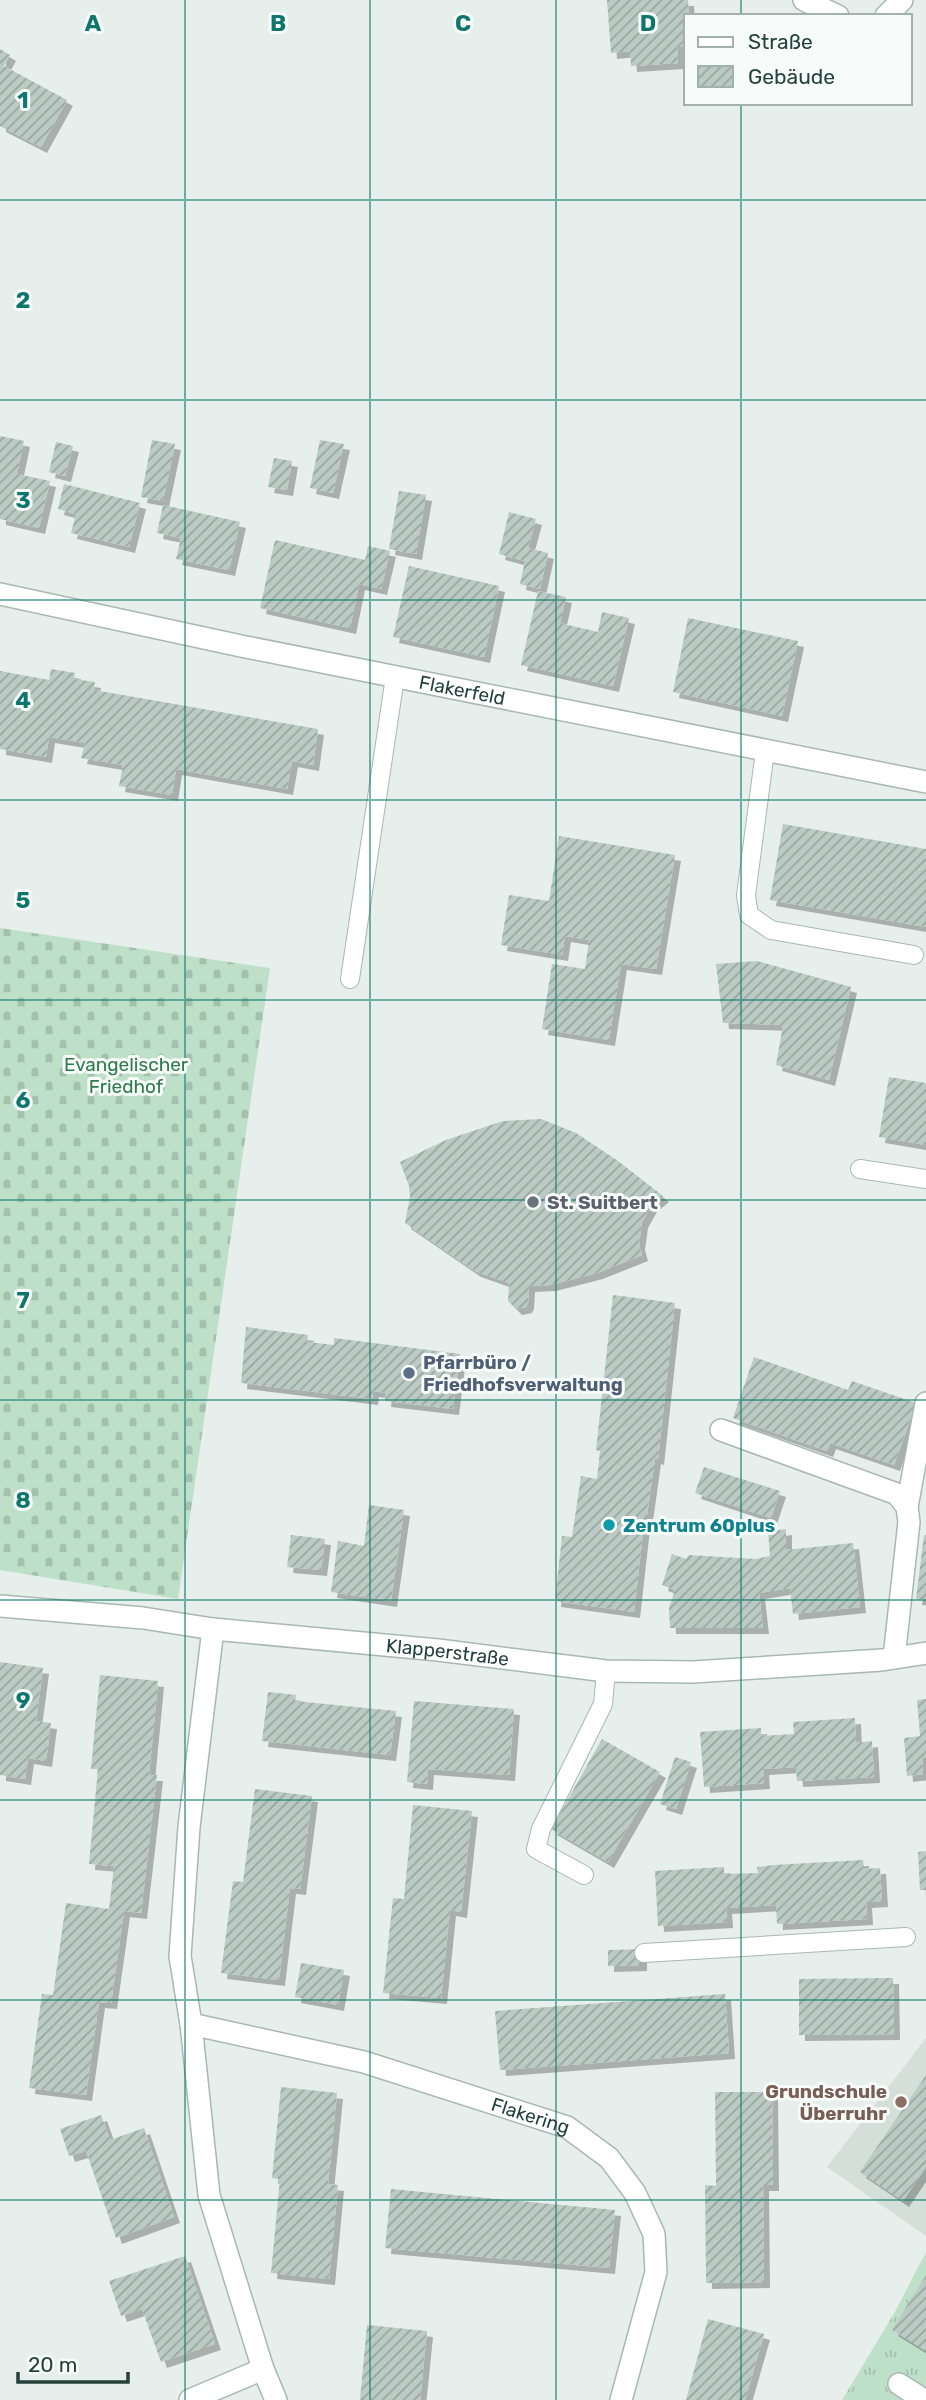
<svg xmlns="http://www.w3.org/2000/svg" width="926" height="2400" font-family="Rubik,sans-serif">
<style>
.built{fill:#d4dfda}
.grass{fill:url(#grass-tufts)}
.cemetery{fill:url(#cemetery-stones)}
.building{fill:url(#building-hatch);filter:url(#shadow)}
.lines{fill:none;stroke-linecap:round;stroke-linejoin:round}
.service-casing{stroke:#a8b8b2;stroke-width:20}
.minor-casing{stroke:#a8b8b2;stroke-width:24}
.tertiary-casing{stroke:#a8b8b2;stroke-width:24}
.service{stroke:#fff;stroke-width:18}
.minor{stroke:#fff;stroke-width:21}
.tertiary{stroke:#fff;stroke-width:21}
.grid{fill:none;stroke:#0f766e;stroke-width:2;stroke-opacity:0.55}
.worship-dot{fill:#6b7280;stroke:#f7fbf9;stroke-width:2.5}
.service-dot{fill:#5c6f8a;stroke:#f7fbf9;stroke-width:2.5}
.culture-dot{fill:#0f9aa8;stroke:#f7fbf9;stroke-width:2.5}
.education-dot{fill:#8d6e63;stroke:#f7fbf9;stroke-width:2.5}
.labels{text-anchor:middle;stroke-width:6;stroke-linejoin:round;paint-order:stroke}
.street-label{font-size:19px;fill:#24423a;stroke:#f7fbf9}
.park-label{font-size:19px;fill:#2d7a4b;stroke:#f7fbf9}
.worship-label{font-size:19px;font-weight:bold;fill:#5b616d;stroke:#f7fbf9;text-anchor:start}
.service-label{font-size:19px;font-weight:bold;fill:#4e5e75;stroke:#f7fbf9;text-anchor:start}
.culture-label{font-size:19px;font-weight:bold;fill:#0d838f;stroke:#f7fbf9;text-anchor:start}
.education-label{font-size:19px;font-weight:bold;fill:#785e54;stroke:#f7fbf9;text-anchor:end}
.grid-label{font-size:23px;text-anchor:middle;font-weight:bold;fill:#0f766e;stroke:#f7fbf9;stroke-width:6;stroke-linejoin:round;paint-order:stroke}
</style>
<defs>
<pattern id="grass-tufts" width="24" height="20" patternUnits="userSpaceOnUse" patternTransform="scale(1.75)"><rect width="24" height="20" fill="#bfe0c8"/><path d="M3 7l-1-3M5 7V3M7 7l1-3M15 17l-1-3M17 17v-4M19 17l1-3" fill="none" stroke="#a4c1ad"/></pattern>
<pattern id="cemetery-stones" width="16" height="16" patternUnits="userSpaceOnUse" patternTransform="scale(1.75)"><rect width="16" height="16" fill="#bfe0c8"/><path d="M2 7V4a2 2 0 0 1 4 0v3zM10 15v-3a2 2 0 0 1 4 0v3z" fill="#a4c1ad"/></pattern>
<pattern id="building-hatch" width="6" height="6" patternUnits="userSpaceOnUse" patternTransform="scale(1.75)"><rect width="6" height="6" fill="#bbcac4"/><path d="M-1 1l2-2M0 6l6-6M5 7l2-2" fill="none" stroke="#98a6a0"/></pattern>
<filter id="shadow"><feDropShadow dx="6" dy="6" stdDeviation="0" flood-color="#0004"/></filter>
</defs>
<rect width="100%" height="100%" fill="#e6efeb"/>
<!-- built -->
<polygon class="built" points="926,2038 926,2236 827,2167"/>
<!-- grass -->
<polygon class="grass" points="926,2252 926,2400 842,2400 896,2310"/>
<!-- cemetery -->
<polygon class="cemetery" points="0,928 270,968 178,1599 0,1570"/>
<!-- building -->
<g class="building">
<polygon points="607,0 688,0 689,16 686,16 686,47 677,47 678,63 631,66 630,51 611,53"/>
<polygon points="0,49 10,55 4,66 67,100 41,147 0,126"/>
<polygon points="0,436 24,441 17,474 50,481 39,528 0,519"/>
<polygon points="152,440 175,444 163,501 141,497"/>
<polygon points="320,440 344,444 333,493 310,488"/>
<polygon points="56,442 73,446 65,476 49,472"/>
<polygon points="274,458 292,461 287,490 268,487"/>
<polygon points="64,484 140,503 129,547 71,533 76,514 58,509"/>
<polygon points="399,491 426,495 416,554 389,549"/>
<polygon points="163,505 240,522 229,570 176,559 181,538 157,533"/>
<polygon points="509,512 536,519 528,548 548,553 540,589 520,584 525,561 499,554"/>
<polygon points="275,540 365,560 368,546 390,551 381,589 359,584 350,628 260,608"/>
<polygon points="409,566 499,586 484,657 393,637"/>
<polygon points="538,591 566,597 560,623 598,632 602,612 629,618 613,686 521,665"/>
<polygon points="688,618 798,641 782,716 673,692"/>
<polygon points="51,669 75,673 74,679 95,682 94,690 318,729 313,765 292,761 287,789 176,769 172,795 119,786 123,765 81,758 85,743 49,737 46,757 0,749 0,671 49,680"/>
<polygon points="783,824 926,849 926,927 770,900"/>
<polygon points="559,836 675,855 656,969 621,964 609,1040 542,1029 552,964 585,969 589,940 565,936 562,955 501,945 509,895 549,901"/>
<polygon points="757,961 851,987 829,1080 776,1065 783,1025 723,1023 716,964"/>
<polygon points="889,1077 926,1083 926,1145 879,1137"/>
<polygon points="541,1119 576,1133 618,1161 663,1196 651,1206 642,1222 639,1244 642,1255 597,1273 550,1285 529,1286 528,1303 526,1307 516,1309 508,1301 509,1283 475,1271 405,1223 410,1197 409,1186 400,1162 446,1140 503,1121"/>
<polygon points="613,1295 675,1303 658,1459 655,1458 647,1515 645,1515 634,1612 555,1601 562,1536 572,1537 581,1476 597,1479 600,1451 596,1450"/>
<polygon points="246,1327 308,1335 307,1342 334,1345 334,1338 460,1354 453,1409 385,1401 386,1393 373,1391 372,1399 241,1383"/>
<polygon points="754,1357 848,1390 852,1381 916,1403 894,1465 830,1443 827,1451 733,1418"/>
<polygon points="704,1467 780,1491 771,1518 695,1493"/>
<polygon points="369,1505 404,1510 391,1601 331,1592 338,1541 364,1546"/>
<polygon points="786,1529 786,1550 853,1543 860,1607 793,1614 790,1588 759,1593 763,1628 670,1628 669,1608 675,1590 662,1585 672,1554 686,1559 689,1555 755,1559 770,1556 768,1532"/>
<polygon points="291,1535 325,1539 321,1570 287,1567"/>
<polygon points="924,1535 926,1535 926,1600 916,1599"/>
<polygon points="0,1662 43,1668 36,1721 51,1723 46,1761 28,1758 25,1779 0,1775"/>
<polygon points="100,1675 158,1681 149,1775 157,1775 141,1913 124,1911 111,2003 99,2002 86,2095 29,2088 42,1994 53,1995 66,1903 109,1909 114,1866 89,1864 98,1769 91,1769"/>
<polygon points="268,1692 296,1695 295,1701 396,1711 390,1755 262,1741"/>
<polygon points="926,1699 926,1757 922,1758 923,1774 907,1776 904,1738 920,1736 917,1700"/>
<polygon points="414,1701 514,1709 509,1775 428,1769 427,1784 407,1782"/>
<polygon points="855,1718 856,1743 872,1741 874,1777 797,1781 796,1767 763,1769 764,1783 704,1787 700,1732 761,1728 761,1736 794,1734 793,1722"/>
<polygon points="602,1739 660,1772 608,1862 551,1829"/>
<polygon points="675,1757 691,1762 676,1809 660,1804"/>
<polygon points="255,1789 312,1796 300,1889 290,1888 279,1980 221,1973 233,1881 243,1882"/>
<polygon points="413,1805 472,1811 461,1912 450,1910 441,1998 383,1993 393,1898 404,1899"/>
<polygon points="926,1851 926,1890 920,1890 918,1852"/>
<polygon points="863,1860 864,1869 880,1868 882,1901 866,1902 867,1919 777,1924 776,1905 726,1908 727,1922 658,1926 655,1871 724,1867 724,1874 758,1873 757,1867 774,1865"/>
<polygon points="641,1949 641,1965 608,1966 608,1950"/>
<polygon points="301,1963 344,1970 338,2005 295,1997"/>
<polygon points="893,1978 894,2034 799,2035 799,1979"/>
<polygon points="725,1994 729,2053 500,2070 495,2011"/>
<polygon points="926,2075 926,2167 903,2201 860,2172"/>
<polygon points="281,2087 337,2093 328,2184 338,2185 329,2279 271,2273 280,2179 272,2178"/>
<polygon points="715,2092 772,2092 773,2185 763,2185 764,2282 706,2283 705,2185 716,2186"/>
<polygon points="101,2115 110,2140 144,2128 174,2217 116,2238 86,2151 69,2156 60,2129"/>
<polygon points="391,2189 615,2210 609,2268 385,2248"/>
<polygon points="185,2256 215,2344 161,2362 142,2309 121,2316 109,2281"/>
<polygon points="926,2275 926,2351 892,2330"/>
<polygon points="708,2319 764,2334 745,2400 686,2400"/>
<polygon points="367,2325 427,2331 420,2400 360,2400"/>
</g>
<g class="lines">
<defs>
<g id="service">
<polyline points="765,751 746,895 749,915 771,930 914,955"/>
<polyline points="350,979 395,677"/>
<polyline points="860,1169 926,1179"/>
<polyline points="584,1875 536,1849 541,1829 603,1704 606,1671"/>
<polyline points="644,1953 906,1937"/>
</g>
<g id="minor">
<polyline points="804,0 838,16"/>
<polyline points="886,16 902,0"/>
<path id="s1" d="M0,594L241,646L926,782"/>
<polyline points="721,1430 897,1494 907,1507 909,1522 894,1658"/>
<polyline points="907,1507 926,1403"/>
<polyline points="213,1629 189,1827 180,1956 191,2024 209,2195 263,2369 276,2400"/>
<path id="s2" d="M191,2024L364,2062L567,2127L609,2158L635,2193L654,2234L656,2272L621,2400"/>
<polyline points="899,2384 924,2400"/>
<polyline points="190,2400 263,2369"/>
</g>
<g id="tertiary">
<path id="s3" d="M0,1606L143,1618L213,1629L438,1650L606,1671L693,1672L882,1660L926,1653"/>
</g>
</defs>
<!-- service casing -->
<use href="#service" class="service-casing"/>
<!-- minor casing -->
<use href="#minor" class="minor-casing"/>
<!-- tertiary casing -->
<use href="#tertiary" class="tertiary-casing"/>
<!-- service -->
<use href="#service" class="service"/>
<!-- minor -->
<use href="#minor" class="minor"/>
<!-- tertiary -->
<use href="#tertiary" class="tertiary"/>
</g>
<!-- grid -->
<path class="grid" d="M185,0V2400M370,0V2400M556,0V2400M741,0V16M741,103V2400M0,200H926M0,400H926M0,600H926M0,800H926M0,1000H926M0,1200H926M0,1400H926M0,1600H926M0,1800H926M0,2000H926M0,2200H926"/>
<!-- markers -->
<circle class="worship-dot" cx="533" cy="1202" r="7"/>
<circle class="service-dot" cx="409" cy="1373" r="7"/>
<circle class="culture-dot" cx="609" cy="1525" r="7"/>
<circle class="education-dot" cx="901" cy="2102" r="7"/>
<g class="labels">
<!-- street labels -->
<g class="street-label">
<text dy="7" stroke="none"><textPath href="#s1" startOffset="472">Flakerfeld</textPath></text>
<text dy="7" stroke="none"><textPath href="#s3" startOffset="450">Klapperstraße</textPath></text>
<text dy="7" stroke="none"><textPath href="#s2" startOffset="352">Flakering</textPath></text>
</g>
<!-- park labels -->
<g class="park-label">
<text x="126" y="1071">Evangelischer<tspan x="126" dy="22">Friedhof</tspan></text>
</g>
<!-- worship labels -->
<g class="worship-label">
<text x="547" y="1209">St. Suitbert</text>
</g>
<!-- service labels -->
<g class="service-label">
<text x="423" y="1369">Pfarrbüro /<tspan x="423" dy="22">Friedhofsverwaltung</tspan></text>
</g>
<!-- culture labels -->
<g class="culture-label">
<text x="623" y="1532">Zentrum 60plus</text>
</g>
<!-- education labels -->
<g class="education-label">
<text x="887" y="2098">Grundschule<tspan x="887" dy="22">Überruhr</tspan></text>
</g>
</g>
<g class="grid-label">
<text x="93" y="31">A</text>
<text x="278" y="31">B</text>
<text x="463" y="31">C</text>
<text x="648" y="31">D</text>
<text x="23" y="108">1</text>
<text x="23" y="308">2</text>
<text x="23" y="508">3</text>
<text x="23" y="708">4</text>
<text x="23" y="908">5</text>
<text x="23" y="1108">6</text>
<text x="23" y="1308">7</text>
<text x="23" y="1508">8</text>
<text x="23" y="1708">9</text>
</g>
<!-- legend -->
<rect x="684" y="14" width="228" height="91" fill="#f7fbf9" stroke="#a3b1ad" stroke-width="2"/>
<rect x="698" y="37" width="35" height="10" fill="#ffffff" stroke="#a3b1ad" stroke-width="2"/>
<text x="748" y="49" font-size="21" fill="#24423a">Straße</text>
<rect x="698" y="66" width="35" height="21" fill="url(#building-hatch)" stroke="#a3b1ad" stroke-width="2"/>
<text x="748" y="84" font-size="21" fill="#24423a">Gebäude</text>
<!-- scale -->
<path d="M18 2372v10h110v-10" fill="none" stroke="#24423a" stroke-width="3.5"/>
<text x="28" y="2372" font-size="21" fill="#24423a" stroke="#f7fbf9" stroke-width="5" paint-order="stroke">20 m</text>
</svg>
